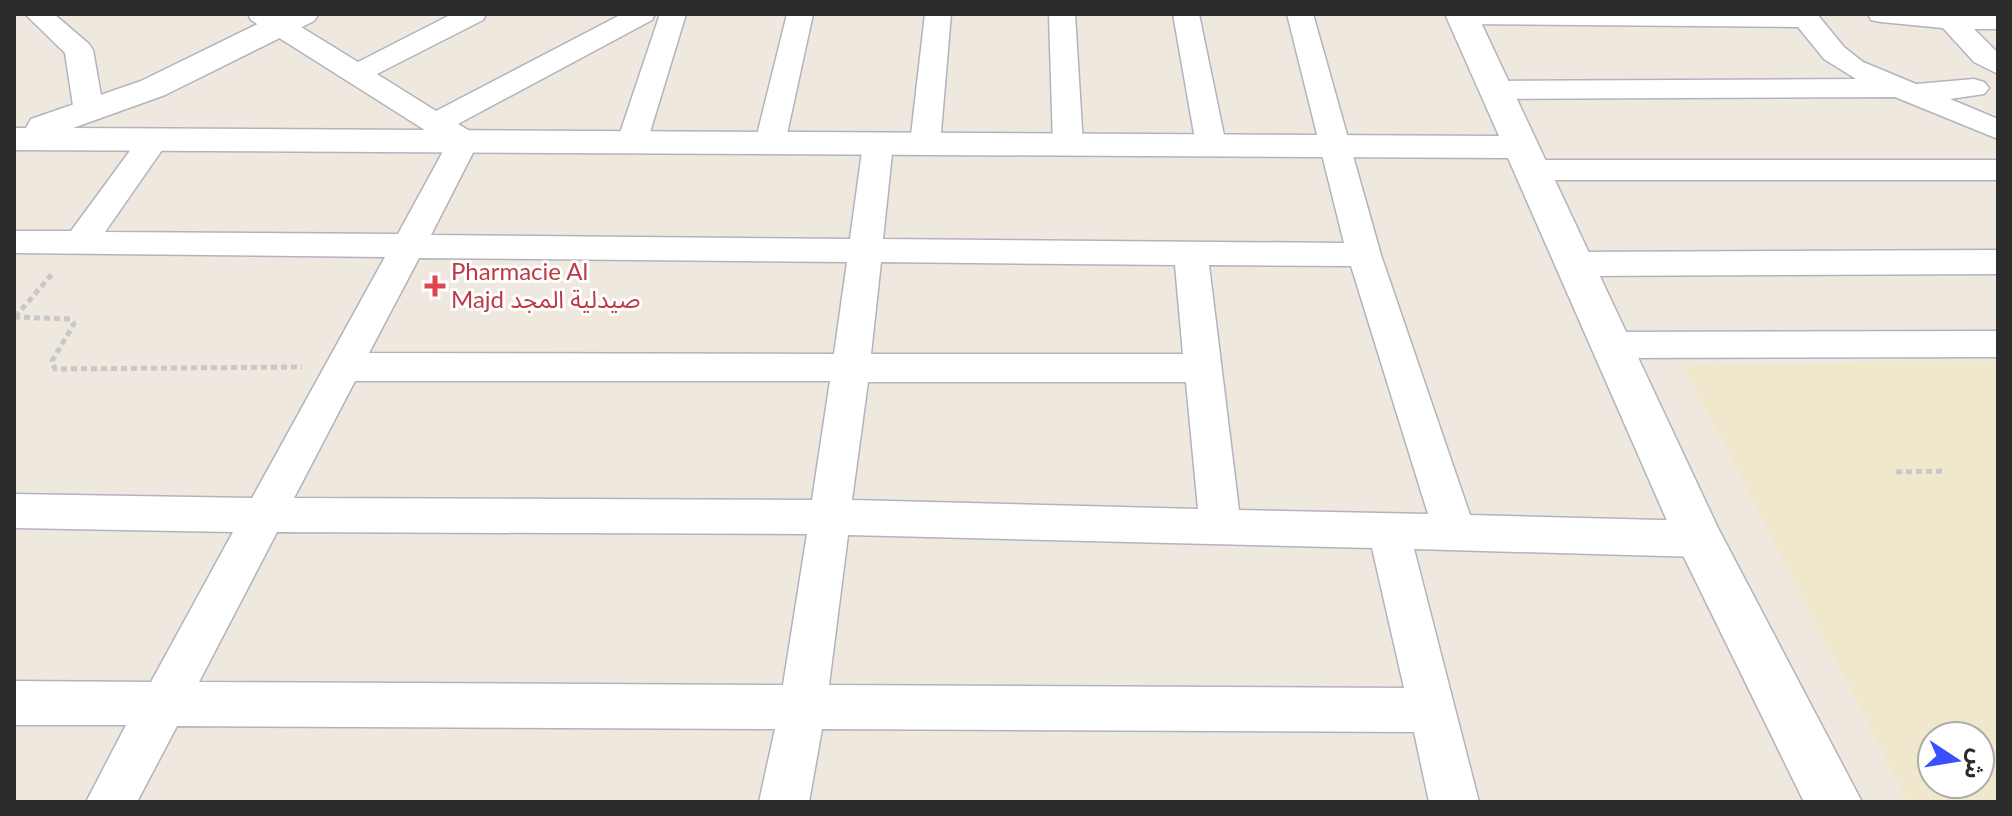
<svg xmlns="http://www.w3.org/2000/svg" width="2012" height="816" font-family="Lato,'Noto Sans Arabic',sans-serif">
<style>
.education{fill:#f0e8cd;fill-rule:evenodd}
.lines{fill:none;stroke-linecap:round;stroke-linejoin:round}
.street-casing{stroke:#b2b3c0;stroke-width:3}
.secondary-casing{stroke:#b2b3c0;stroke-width:3}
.path{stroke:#c8c8c8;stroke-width:5;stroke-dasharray:6 4;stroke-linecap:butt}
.street{fill:#fff;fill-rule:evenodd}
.secondary{fill:#fff;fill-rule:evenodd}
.health-dot{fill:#e0444e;stroke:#fff;stroke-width:3}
.labels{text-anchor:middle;stroke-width:6;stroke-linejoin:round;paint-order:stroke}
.health-label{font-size:24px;fill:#be3a42;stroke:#fff;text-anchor:start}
</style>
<rect width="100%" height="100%" fill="#eee8de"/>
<!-- education -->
<path class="education" d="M1998,360V802H1908L1683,366ZM1932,736H1980V784H1932Z"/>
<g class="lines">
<defs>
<g id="street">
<polygon points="25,14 54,14 89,44 93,50 104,112 100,118 89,121 78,118 74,112 65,53"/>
<path d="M248,14H280L358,62L452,14H486L483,20L377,74L436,111L622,14H655L652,20L458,124L475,134L479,141L431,235L850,239L863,144L867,137L878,134L889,137L893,144L883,239L1344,243L1287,14H1313L1381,255L1470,515L1699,521L1714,526L1720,539L1714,552L1699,557L1414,549L1479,802H1429L1414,732L822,729L809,802H759L775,729L177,726L137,802H86L126,725H14V681L151,682L233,532L14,528V494L252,498L385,257L14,253V231H71L143,133L154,130L165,133L169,140L105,232L398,234L447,144L251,20ZM419,258L847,262L834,354L369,353ZM881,262L1175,265L1183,354H871ZM1209,265L1351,266L1428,514L1239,510ZM355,381H830L812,500L294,498ZM868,382H1186L1198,509L852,500ZM277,532L807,534L783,685L199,682ZM848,535L1372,548L1404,688L829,685Z"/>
<polygon points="660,14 686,14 647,142 643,149 632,152 621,149 617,142"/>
<polygon points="787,14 813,14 785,143 781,150 770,153 759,150 755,143"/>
<polygon points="925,14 951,14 940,144 936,151 925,154 914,151 910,144"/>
<polygon points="1049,14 1075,14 1083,145 1079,152 1068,155 1057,152 1053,145"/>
<polygon points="1173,14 1199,14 1226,145 1222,152 1211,155 1200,152 1196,145"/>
<polygon points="1450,14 1817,14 1844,47 1863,62 1916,84 1974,79 1984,82 1989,88 1984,94 1950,99 1998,119 1998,139 1895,97 1496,99 1486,96 1481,90 1486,84 1496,81 1856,79 1824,59 1798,27 1462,24 1452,22"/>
<polygon points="1868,14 1998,14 1998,29 1974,29 1998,53 1998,74 1974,62 1943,28 1881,22 1871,20"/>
<polygon points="1532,160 1998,160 1998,180 1532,180 1521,177 1516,170 1521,163"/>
<polygon points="1998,250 1998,274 1575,276 1563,272 1558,264 1563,256 1575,252"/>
<polygon points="1998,331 1998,357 1611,358 1598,354 1593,345 1598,336 1611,332"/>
</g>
<polygon id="secondary" points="278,14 319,14 314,21 165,95 73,128 1499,136 1445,14 1477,14 1718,528 1862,802 1804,802 1675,539 1508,158 14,150 14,128 26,128 31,119 141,81"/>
</defs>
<!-- street casing -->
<use href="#street" class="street-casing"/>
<!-- secondary casing -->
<use href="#secondary" class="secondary-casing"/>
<!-- path -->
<g class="path">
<polyline points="14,317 70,319 74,324 52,361 55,369 302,367"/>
<polyline points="15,317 53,273"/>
<polyline points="1896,472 1944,471"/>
</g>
<!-- street -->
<use href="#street" class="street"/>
<!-- secondary -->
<use href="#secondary" class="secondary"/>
</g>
<!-- markers -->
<path class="health-dot" d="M431 274h8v8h8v8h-8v8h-8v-8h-8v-8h8z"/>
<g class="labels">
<!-- health labels -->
<g class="health-label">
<text x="451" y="280">Pharmacie Al<tspan x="451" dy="28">Majd صيدلية المجد</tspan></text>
</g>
</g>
<!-- border -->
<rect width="2012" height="816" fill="none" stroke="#2c2c2c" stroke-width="32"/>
<!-- north arrow -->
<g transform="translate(1956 760) rotate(102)"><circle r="38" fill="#ffffff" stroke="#ababab" stroke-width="2"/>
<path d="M0-6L14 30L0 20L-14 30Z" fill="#3a4fff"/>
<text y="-12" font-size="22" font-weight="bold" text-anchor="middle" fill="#2c2c2c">ش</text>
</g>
</svg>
